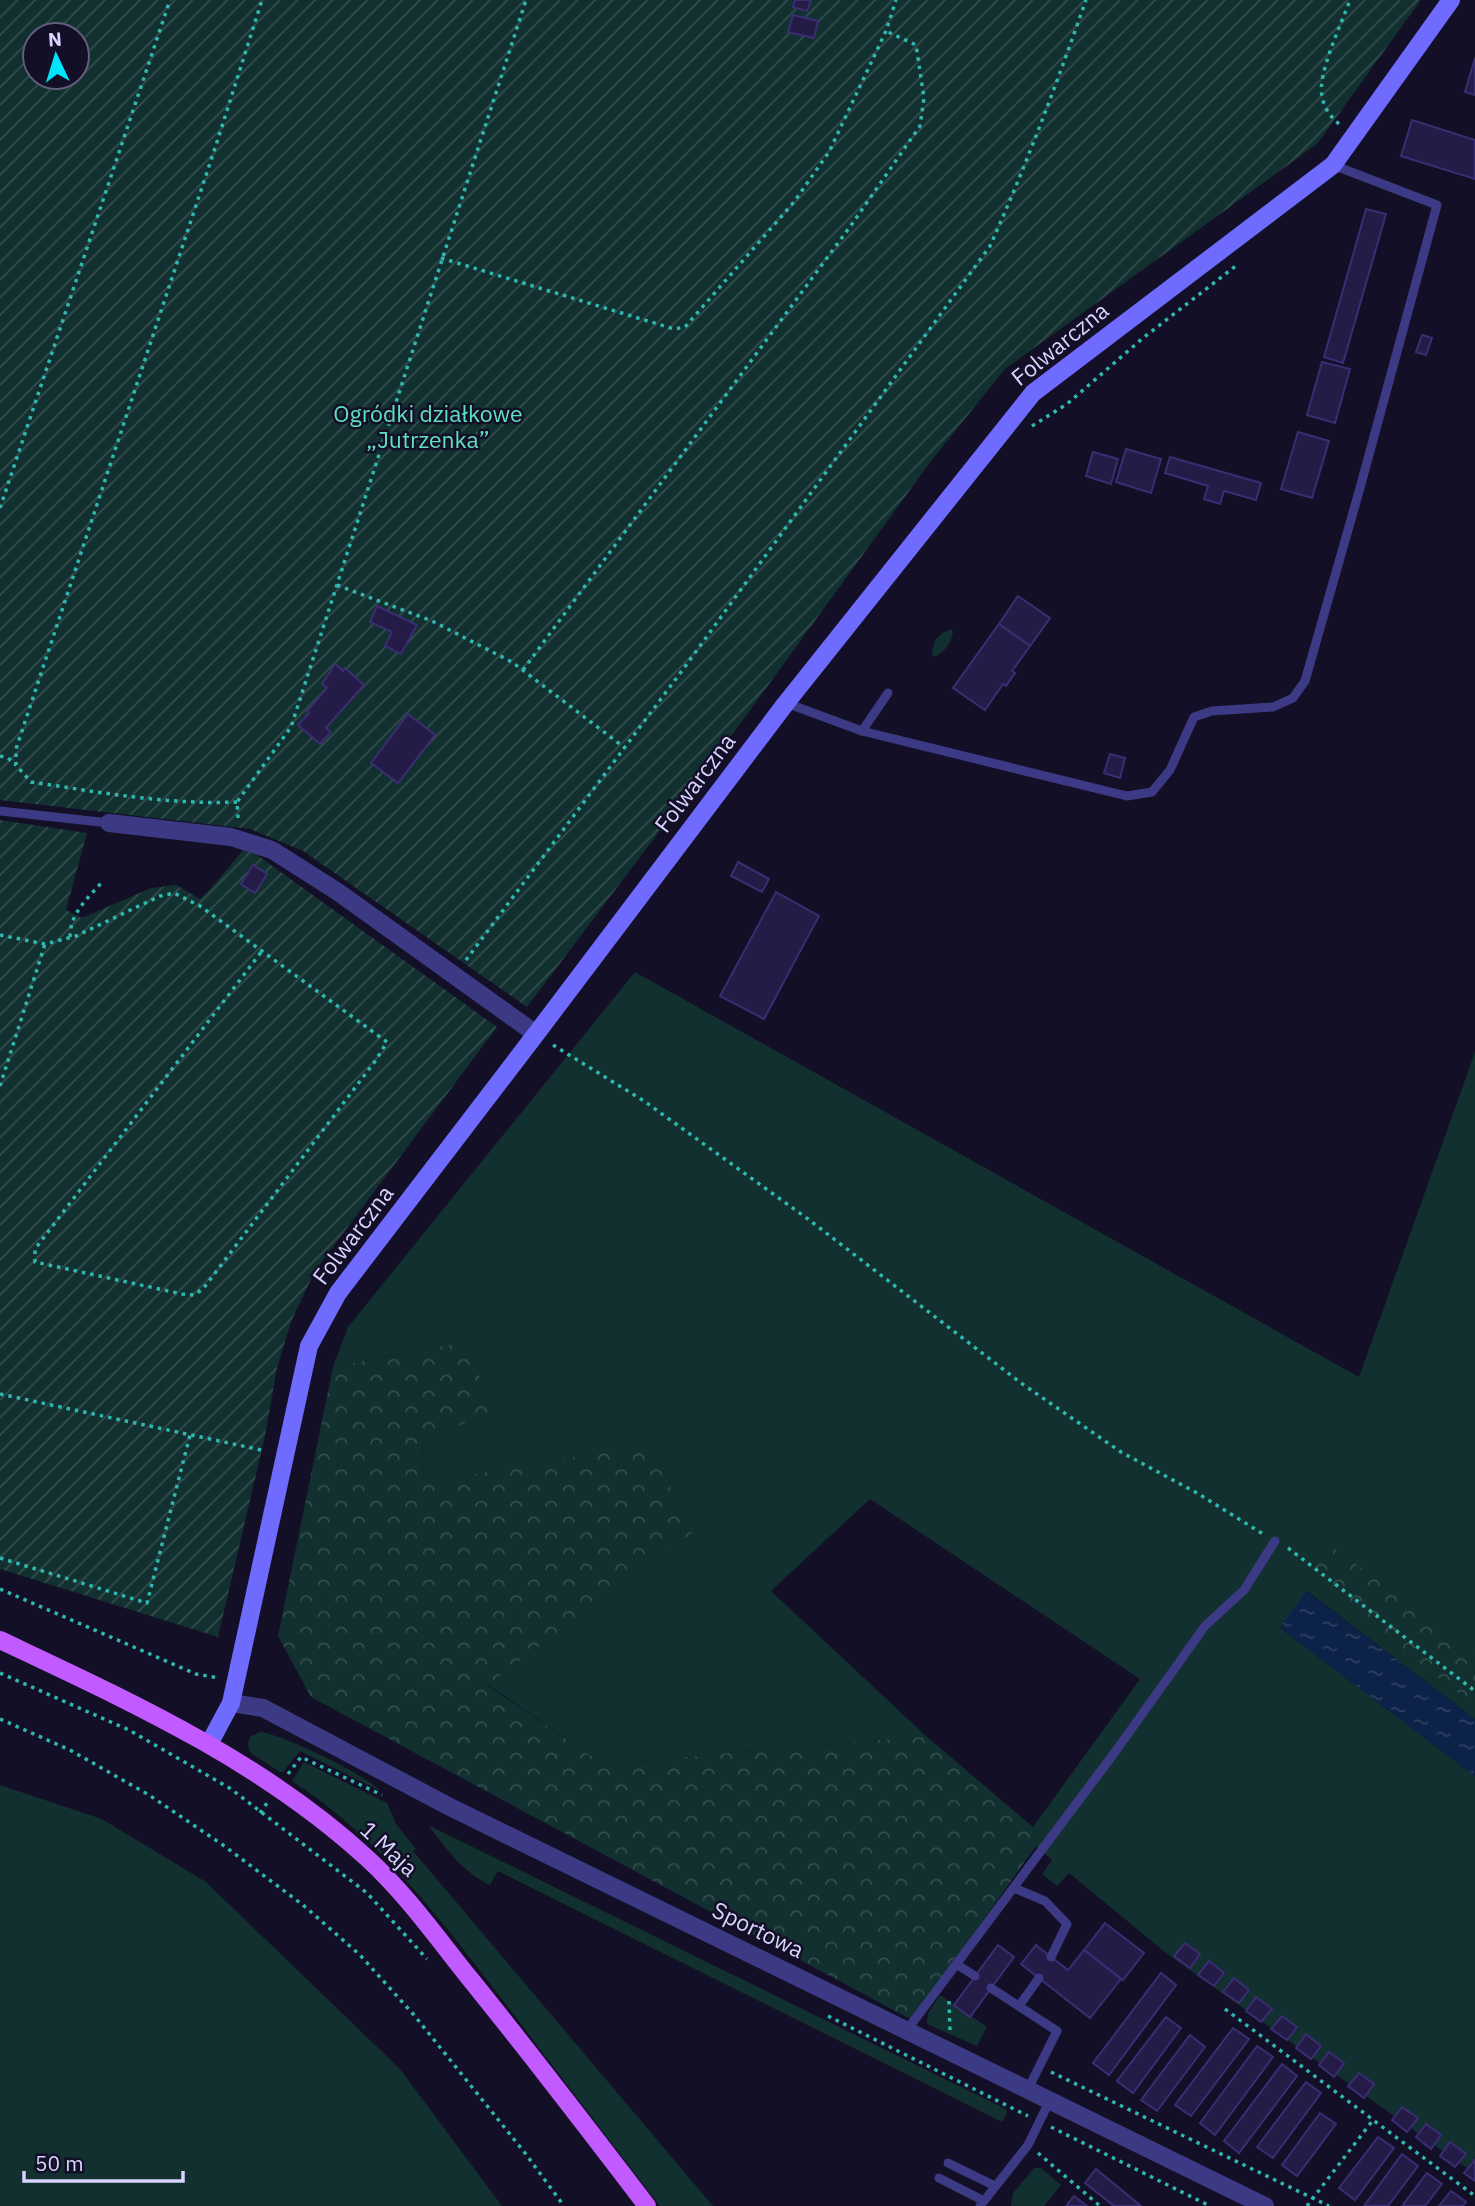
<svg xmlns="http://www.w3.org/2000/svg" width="1475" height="2206" font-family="'IBM Plex Sans',sans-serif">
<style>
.grass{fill:#12302f}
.forest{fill:url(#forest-crowns)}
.garden{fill:url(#garden-furrows);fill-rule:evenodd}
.water{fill:url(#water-ripples)}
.building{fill:#241b47;stroke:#3b2d73;stroke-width:2}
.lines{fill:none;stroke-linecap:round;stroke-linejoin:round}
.path{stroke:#2fb8b0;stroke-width:3.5;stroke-dasharray:3.5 5;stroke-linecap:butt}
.lane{stroke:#3d3a85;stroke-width:9}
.street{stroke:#3d3a85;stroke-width:18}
.secondary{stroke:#6f6bff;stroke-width:18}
.primary{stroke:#c25bff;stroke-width:18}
.labels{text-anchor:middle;stroke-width:5;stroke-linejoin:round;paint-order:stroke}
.street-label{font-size:23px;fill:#d9d4ff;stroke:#130f26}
.park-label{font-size:23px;fill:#5fe0c0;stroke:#130f26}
</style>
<defs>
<pattern id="forest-crowns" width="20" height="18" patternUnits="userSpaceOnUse" patternTransform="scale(1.75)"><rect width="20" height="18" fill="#12302f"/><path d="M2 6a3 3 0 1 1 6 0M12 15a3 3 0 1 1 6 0" fill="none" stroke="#344d4e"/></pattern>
<pattern id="garden-furrows" width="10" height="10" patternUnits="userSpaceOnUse" patternTransform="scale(1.75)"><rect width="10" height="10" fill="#12302f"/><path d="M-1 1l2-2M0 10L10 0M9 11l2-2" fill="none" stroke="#344d4e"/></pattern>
<pattern id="water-ripples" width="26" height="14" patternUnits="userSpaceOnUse" patternTransform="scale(1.75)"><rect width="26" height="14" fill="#0c2248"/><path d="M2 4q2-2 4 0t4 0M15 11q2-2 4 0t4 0" fill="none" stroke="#2f4163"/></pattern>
</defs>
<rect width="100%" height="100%" fill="#130f26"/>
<!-- grass -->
<g class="grass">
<path d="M951,629L953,631C951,645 946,649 935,657L932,654C933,640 938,634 951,629Z"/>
<polygon points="635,972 1359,1377 1475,1052 1475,1719 1307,1591 1280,1628 1475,1776 1475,2174 1166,1953 1069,1873 1057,1886 1042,1874 1052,1860 1036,1846 1033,1827 1140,1679 870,1499 771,1591 926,1736 603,1764 487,1684 695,1531 424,1484 422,1442 468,1341 333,1367 348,1327"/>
<path d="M260,1732C282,1734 367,1775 380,1791L300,1751L283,1772H280L252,1754C247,1748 247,1743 251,1736Z"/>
<path d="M304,1762L387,1803L396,1824L416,1849L413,1851L713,2206H660C609,2140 558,2073 508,2007C443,1923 383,1840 292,1781Z"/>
<polygon points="0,1785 102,1819 206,1882 400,2069 502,2206 0,2206"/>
<path d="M428,1825L1006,2109L1007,2112L1002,2122L498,1871L490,1885C461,1871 447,1849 428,1825Z"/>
<polygon points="940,1995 987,2027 977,2046 927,2024 928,2013"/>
<polygon points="1034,2168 1041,2168 1061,2185 1044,2206 1011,2206 1013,2193"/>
</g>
<!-- forest -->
<g class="forest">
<polygon points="468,1341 491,1411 422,1442 424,1483 646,1445 695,1531 487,1685 603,1764 926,1736 1033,1827 1036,1846 912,2020 311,1697 278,1636 333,1367"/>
<polygon points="1325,1542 1475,1650 1475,1705 1309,1580"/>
</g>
<!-- garden -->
<g class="garden">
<path d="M0,0H1421L1317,144L1005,369L931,461L732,735L527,1007L303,851L250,829L0,800ZM35,35H77V77H35Z"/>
<polygon points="0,820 87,833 66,910 82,918 151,888 176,885 200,899 212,887 244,849 257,855 497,1027 315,1271 291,1322 277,1368 265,1436 218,1637 0,1569"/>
</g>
<!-- water -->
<polygon class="water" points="1306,1591 1475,1719 1475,1776 1280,1628"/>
<!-- building -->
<g class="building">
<polygon points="795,0 811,0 807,11 793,7"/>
<polygon points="793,15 818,21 814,38 788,32"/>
<polygon points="1475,58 1475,95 1465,92"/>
<polygon points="1412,120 1475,140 1475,179 1401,156"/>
<polygon points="1366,209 1386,214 1343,363 1324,357"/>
<polygon points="1422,335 1432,338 1426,355 1416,352"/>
<polygon points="1322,362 1350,369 1335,423 1307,415"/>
<polygon points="1298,432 1329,441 1312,498 1281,489"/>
<polygon points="1126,449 1161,459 1151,493 1116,482"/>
<polygon points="1093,452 1118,459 1111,484 1086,476"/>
<polygon points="1170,457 1261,483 1256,500 1224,491 1220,504 1204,499 1208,486 1165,473"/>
<polygon points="1018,596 1050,618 1030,646 999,624"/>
<polygon points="377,606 417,625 401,654 385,646 392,632 370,622"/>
<polygon points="999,624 1030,646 1012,671 1015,673 1006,686 1003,684 985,710 953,688"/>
<polygon points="335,664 343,671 345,668 364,685 326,728 331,732 320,744 298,725 309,713 307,711 327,688 322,684"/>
<polygon points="408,714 435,735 398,783 371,763"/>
<polygon points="1110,754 1125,758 1120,778 1104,773"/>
<polygon points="738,862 769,879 762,892 731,876"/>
<polygon points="253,865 267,874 255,893 241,884"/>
<polygon points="776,892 819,916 764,1019 720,996"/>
<polygon points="1105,1923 1144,1953 1123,1980 1084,1950"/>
<polygon points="1185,1943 1200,1954 1190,1968 1174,1956"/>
<polygon points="998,1945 1014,1957 970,2017 954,2005"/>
<polygon points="1036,1945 1068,1970 1084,1950 1121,1979 1090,2018 1021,1964"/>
<polygon points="1209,1961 1224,1973 1214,1986 1198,1975"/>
<polygon points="1161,1973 1176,1985 1109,2075 1093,2063"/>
<polygon points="1234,1978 1249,1990 1239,2003 1223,1992"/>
<polygon points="1256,1997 1272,2009 1261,2022 1246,2011"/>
<polygon points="1282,2016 1297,2027 1287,2040 1271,2029"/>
<polygon points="1166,2017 1181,2028 1133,2093 1117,2081"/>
<polygon points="1233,2028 1249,2039 1191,2116 1175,2105"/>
<polygon points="1306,2034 1321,2046 1311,2059 1296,2048"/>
<polygon points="1190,2035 1205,2047 1157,2111 1141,2100"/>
<polygon points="1257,2046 1273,2057 1215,2135 1200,2123"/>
<polygon points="1329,2052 1344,2063 1334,2077 1319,2065"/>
<polygon points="1282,2064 1297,2076 1239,2153 1224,2141"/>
<polygon points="1359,2073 1374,2084 1364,2098 1348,2086"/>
<polygon points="1306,2082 1321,2093 1273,2158 1257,2147"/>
<polygon points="1402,2107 1418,2118 1407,2132 1392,2120"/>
<polygon points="1320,2113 1336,2124 1297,2176 1282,2165"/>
<polygon points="1426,2124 1441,2135 1431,2149 1416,2137"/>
<polygon points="1378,2137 1394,2148 1355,2200 1339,2188"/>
<polygon points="1450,2142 1466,2154 1455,2167 1440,2156"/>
<polygon points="1402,2154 1418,2166 1388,2206 1364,2206"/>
<polygon points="1475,2160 1475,2181 1464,2173"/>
<polygon points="1096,2169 1141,2206 1114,2206 1085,2183"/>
<polygon points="1427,2173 1442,2184 1425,2206 1402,2206"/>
<polygon points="1451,2191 1466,2202 1463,2206 1439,2206"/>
<polygon points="1074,2196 1087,2206 1066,2206"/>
</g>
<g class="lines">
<!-- path -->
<g class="path">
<path d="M1339,124C1330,116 1324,108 1322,96C1317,75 1342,22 1350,0"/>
<polyline points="441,258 674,329 685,327 794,202 829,152 886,31 896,0"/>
<polyline points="1032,426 1067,404 1143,338 1237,265"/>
<polyline points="0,508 170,0"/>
<polyline points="337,585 432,621 512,662 625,748"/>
<polyline points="523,670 852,224 920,126 924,98 916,45 886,31"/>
<polyline points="0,756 8,758 16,765"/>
<path d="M237,802C167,805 99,792 31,782L16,765V749L217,142L262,0"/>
<polyline points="238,818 237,802 291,727 526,0"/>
<polyline points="0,935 45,944 76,936 160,896 174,893 200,906 387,1042 376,1060 203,1289 194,1295 182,1294 35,1262 35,1249 262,951"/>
<path d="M70,937C70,913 88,898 103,881"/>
<path d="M466,960L684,668L990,246C1026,166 1057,83 1086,0"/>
<polyline points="553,1045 644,1101 808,1219 1021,1383 1121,1452 1197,1493 1263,1534"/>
<polyline points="0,1086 45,944"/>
<polyline points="0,1394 266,1451"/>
<polyline points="1288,1548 1475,1691"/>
<polyline points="0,1558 147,1603 190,1435"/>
<polyline points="0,1589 196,1674 219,1678"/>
<polyline points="0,1673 129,1730 231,1789 367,1893 427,1959"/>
<polyline points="0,1719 70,1750 149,1795 223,1845 303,1905 360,1955 414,2015 525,2153 564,2206"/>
<polyline points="288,1774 301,1757 382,1795"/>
<polyline points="260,1813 267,1803"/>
<polyline points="949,2001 950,2031"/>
<polyline points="1225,2009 1372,2119"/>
<polyline points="828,2016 1028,2116"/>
<polyline points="1051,2072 1329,2206"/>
<polyline points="1051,2127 1210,2206"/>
<polyline points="1038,2153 1100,2206"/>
<polyline points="1307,2206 1373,2120 1475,2196"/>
</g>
<!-- lane -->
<g class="lane">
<polyline points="786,703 862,731 1127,796 1152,792 1170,770 1194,717 1212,711 1273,707 1293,698 1305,681 1360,488 1437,205 1333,165"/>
<polyline points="862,731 888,693"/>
<polyline points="0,811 109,823"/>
<polyline points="1014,1888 1045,1901 1067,1924 1051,1957"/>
<polyline points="956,1964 975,1976"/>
<polyline points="991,1988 1057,2031 1028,2089"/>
<polyline points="1019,2006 1039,1978"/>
<polyline points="907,2030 1115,1752 1205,1626 1244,1590 1275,1541"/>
<polyline points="948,2163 995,2186"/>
<polyline points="939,2178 984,2201"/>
<polyline points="980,2206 1028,2145 1050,2100"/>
</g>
<!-- street -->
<g class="street">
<polyline points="109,823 231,837 272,850 338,892 536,1034"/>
<polyline points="231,1703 263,1708 450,1807 1265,2206"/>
</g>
<!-- secondary -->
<polyline class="secondary" points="209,1744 231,1703 309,1346 338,1293 536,1034 786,703 1033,393 1333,165 1451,0"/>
<!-- primary -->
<path class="primary" d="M0,1640C129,1701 262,1761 368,1859C407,1895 438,1939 471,1980C531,2054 589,2130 647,2206"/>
</g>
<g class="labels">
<!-- street labels -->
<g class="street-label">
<text transform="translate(1060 344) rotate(-39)" y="8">Folwarczna</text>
<text transform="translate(695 783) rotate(-53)" y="8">Folwarczna</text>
<text transform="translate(353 1235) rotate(-53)" y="8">Folwarczna</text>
<text transform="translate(389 1849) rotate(43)" y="8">1 Maja</text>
<text transform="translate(758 1930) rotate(26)" y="8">Sportowa</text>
</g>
<!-- park labels -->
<g class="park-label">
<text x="428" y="422">Ogródki działkowe<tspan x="428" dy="26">„Jutrzenka”</tspan></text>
</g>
</g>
<!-- north arrow -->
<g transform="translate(56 56) rotate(356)"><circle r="33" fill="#130f26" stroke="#625e7d" stroke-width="2"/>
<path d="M0-5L12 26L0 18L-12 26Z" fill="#00e5ff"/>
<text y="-10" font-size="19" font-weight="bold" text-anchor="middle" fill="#d9d4ff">N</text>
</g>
<!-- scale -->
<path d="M24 2171v10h159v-10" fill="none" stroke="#d9d4ff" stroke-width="3.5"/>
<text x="35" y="2171" font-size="21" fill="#d9d4ff" stroke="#130f26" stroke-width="5" paint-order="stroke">50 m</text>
</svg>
